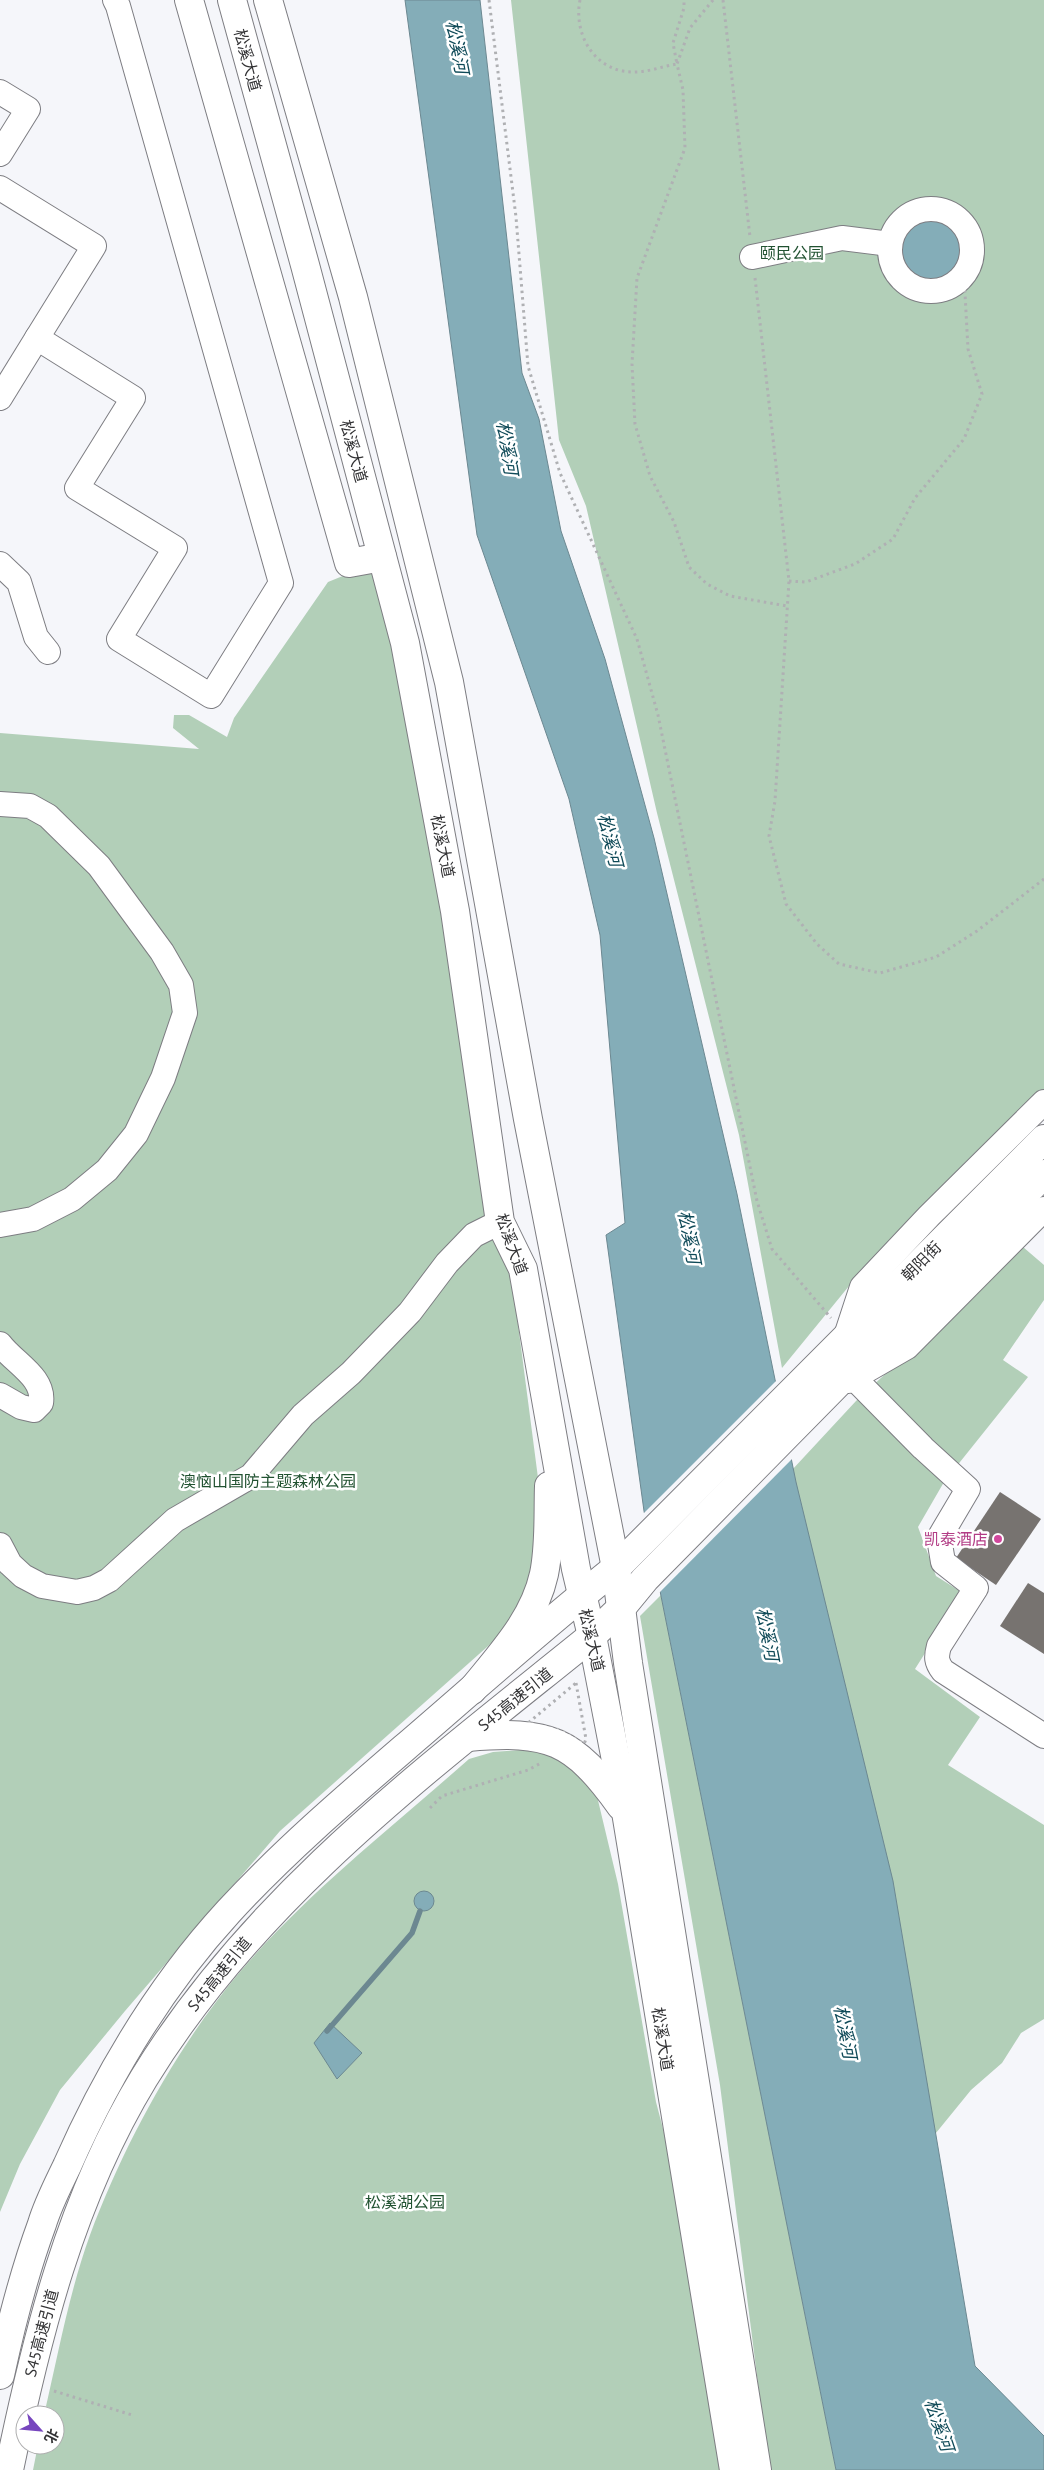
<svg xmlns="http://www.w3.org/2000/svg" width="1044" height="2470" font-family="'PT Sans','Noto Sans SC',sans-serif">
<style>
.green{fill:#b2cfb8}
.water{fill:#84adb8;stroke:#6c8891}
.pier{fill:#f5f6fa}
.lines{fill:none;stroke-linecap:round;stroke-linejoin:round}
.stream{stroke:#6c8891;stroke-width:5.5}
.building{fill:#777370}
.minor-casing{stroke:#7d7d82;stroke-width:26}
.major-casing{stroke:#7d7d82;stroke-width:30}
.highway-casing{stroke:#7d7d82;stroke-width:30}
.path{stroke:#afb0b3;stroke-width:3;stroke-dasharray:2.5 4;stroke-linecap:butt}
.minor{stroke:#fff;stroke-width:24}
.major{stroke:#fff;stroke-width:28}
.highway{stroke:#fff;stroke-width:28}
.hotel-dot{fill:#d1479c;stroke:#fff;stroke-width:2}
.labels{text-anchor:middle;stroke-width:5;stroke-linejoin:round;paint-order:stroke}
.street-label{font-size:16px;fill:#333335;stroke:#fff}
.park-label{font-size:16px;fill:#215231;stroke:#fff}
.hotel-label{font-size:16px;fill:#b23c85;stroke:#fff;text-anchor:end}
.water-label{font-size:18px;font-style:italic;fill:#0f4a58;stroke:#fff}
</style>
<rect width="100%" height="100%" fill="#f5f6fa"/>
<!-- green -->
<g class="green">
<polygon points="511,0 1044,0 1044,1090 849,1286 782,1368 739,1135 657,813 586,506 559,440"/>
<polygon points="387,558 496,1155 541,1501 536,1570 505,1631 280,1831 125,2011 60,2090 20,2164 0,2212 0,733 199,749 173,728 174,715 189,715 227,737 234,718 328,582"/>
<polygon points="1023,1247 1044,1265 1044,1300 1003,1360 1028,1377 944,1482 918,1527 936,1576 963,1593 915,1669 980,1717 948,1765 1044,1825 1044,2019 1021,2033 1002,2063 971,2090 927,2144 779,1484 856,1401"/>
<polygon points="661,1595 836,2470 769,2470 720,2085 640,1616"/>
<path d="M520,1750L544,1752L562,1759L596,1792L618,1884L656,2102L672,2163L724,2470H33L38,2445H55V2415H44C58,2355 69,2293 90,2235C124,2144 176,2048 239,1973C306,1894 391,1828 469,1759L493,1752Z"/>
</g>
<!-- water -->
<g class="water">
<polygon points="405,0 480,0 522,373 539,419 561,531 605,659 654,838 737,1194 796,1482 893,1881 975,2366 1044,2436 1044,2470 836,2470 644,1511 606,1235 625,1223 600,935 569,799 477,535"/>
<circle cx="931" cy="250" r="35"/>
<circle cx="424" cy="1901" r="10"/>
<polygon points="330,2023 362,2053 337,2079 314,2043"/>
</g>
<!-- pier -->
<polygon class="pier" points="777,1380 793,1458 659,1593 642,1515"/>
<g class="lines">
<!-- stream -->
<polyline class="stream" points="327,2031 412,1933 420,1911"/>
</g>
<!-- building -->
<g class="building">
<polygon points="1000,1492 1041,1519 996,1585 956,1558"/>
<polygon points="1028,1583 1044,1593 1044,1654 1000,1626"/>
</g>
<g class="lines">
<defs>
<g id="minor">
<polyline points="0,92 28,109 0,154"/>
<polyline points="0,188 94,246 37,338 133,398 77,488 175,548 119,639 211,696 281,583 118,6 115,0"/>
<circle cx="931" cy="250" r="41"/>
<polyline points="752,257 842,238 890,244"/>
<polyline points="0,398 37,338"/>
<polyline points="0,564 19,582 36,637 48,652"/>
<polyline points="0,804 30,806 48,816 99,866 162,952 181,985 185,1013 163,1078 136,1134 107,1170 72,1199 33,1219 0,1225"/>
<polyline points="846,1336 862,1287 929,1216 1044,1102"/>
<path d="M0,1344C14,1363 45,1377 41,1403L34,1410L21,1407L0,1395"/>
<path d="M849,1373L923,1448L968,1489L939,1538L943,1562L976,1588L939,1646C936,1657 936,1662 943,1671L1044,1736"/>
<polyline points="848,1381 907,1347 1044,1209"/>
<polyline points="0,1545 10,1564 23,1576 42,1586 77,1592 94,1588 109,1580 175,1520 251,1476 303,1415 351,1373 410,1312 447,1263 474,1235 500,1222"/>
</g>
<g id="major">
<polyline points="189,0 349,563 382,557"/>
<path d="M0,2375C11,2324 24,2273 42,2224C48,2204 58,2185 67,2166C108,2073 160,1986 229,1911C287,1848 352,1793 417,1737C483,1680 548,1622 616,1568L1044,1139"/>
<path d="M9,2470C37,2334 71,2198 144,2078C255,1896 429,1768 592,1636L622,1607L645,1579L1044,1174"/>
</g>
<g id="highway">
<polyline points="232,0 305,265 405,643 455,911 500,1222 523,1269 576,1569 592,1636 626,1812 734,2470"/>
<polyline points="268,0 353,297 449,682 528,1119 616,1568 628,1663 757,2470"/>
<path d="M472,1690C501,1654 534,1620 544,1574C550,1545 548,1514 549,1486"/>
<path d="M468,1737C549,1730 573,1739 621,1806"/>
</g>
</defs>
<!-- minor casing -->
<use href="#minor" class="minor-casing"/>
<!-- major casing -->
<use href="#major" class="major-casing"/>
<!-- highway casing -->
<use href="#highway" class="highway-casing"/>
<!-- path -->
<g class="path">
<polyline points="489,0 516,217 528,366 560,473 637,639 658,715 757,1201 772,1249 831,1318"/>
<path d="M580,0C573,36 596,73 635,72C649,72 663,66 677,64L673,43L684,8V0"/>
<polyline points="713,0 690,28 677,64 683,90 685,148 637,278 632,364 635,424 650,476 674,522 689,567 707,584 730,596 787,606"/>
<polyline points="723,0 750,237"/>
<polyline points="755,278 789,581 775,801 769,836 786,904 817,944 839,964 880,973 936,957 977,931 1044,879"/>
<polyline points="789,581 806,582 855,564 893,539 915,498 964,439 982,394 968,349 964,275"/>
<polygon points="576,1683 586,1739 584,1744 560,1730 528,1723"/>
<polyline points="430,1808 442,1796 528,1770 541,1763"/>
<polyline points="54,2391 132,2415"/>
</g>
<!-- minor -->
<use href="#minor" class="minor"/>
<!-- major -->
<use href="#major" class="major"/>
<!-- highway -->
<use href="#highway" class="highway"/>
</g>
<!-- markers -->
<circle class="hotel-dot" cx="998" cy="1539" r="5"/>
<g class="labels">
<!-- street labels -->
<g class="street-label">
<text transform="translate(248 60) rotate(75)" y="6">松溪大道</text>
<text transform="translate(354 451) rotate(75)" y="6">松溪大道</text>
<text transform="translate(443 846) rotate(79)" y="6">松溪大道</text>
<text transform="translate(512 1244) rotate(70)" y="6">松溪大道</text>
<text transform="translate(921 1261) rotate(-45)" y="6">朝阳街</text>
<text transform="translate(592 1640) rotate(77)" y="6">松溪大道</text>
<text transform="translate(515 1699) rotate(-39)" y="6">S45高速引道</text>
<text transform="translate(219 1974) rotate(-51)" y="6">S45高速引道</text>
<text transform="translate(663 2039) rotate(81)" y="6">松溪大道</text>
<text transform="translate(41 2333) rotate(-75)" y="6">S45高速引道</text>
</g>
<!-- park labels -->
<g class="park-label">
<text x="792" y="259">颐民公园</text>
<text x="268" y="1487">澳恼山国防主题森林公园</text>
<text x="405" y="2208">松溪湖公园</text>
</g>
<!-- hotel labels -->
<g class="hotel-label">
<text x="988" y="1545">凯泰酒店</text>
</g>
<!-- water labels -->
<g class="water-label">
<text transform="translate(457 47) rotate(79)" y="6">松溪河</text>
<text transform="translate(507 448) rotate(81)" y="6">松溪河</text>
<text transform="translate(610 840) rotate(76)" y="6">松溪河</text>
<text transform="translate(689 1237) rotate(79)" y="6">松溪河</text>
<text transform="translate(767 1634) rotate(79)" y="6">松溪河</text>
<text transform="translate(845 2032) rotate(79)" y="6">松溪河</text>
<text transform="translate(939 2425) rotate(71)" y="6">松溪河</text>
</g>
</g>
<!-- north arrow -->
<g transform="translate(40 2430) rotate(117)"><circle r="24" fill="#ffffff" stroke="#adadae"/>
<path d="M0-4L9 19L0 12L-9 19Z" fill="#7746be"/>
<text y="-8" font-size="14" font-weight="bold" text-anchor="middle" fill="#333335">北</text>
</g>
</svg>
